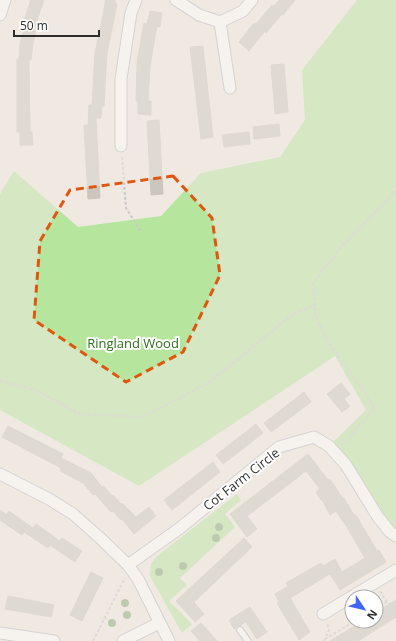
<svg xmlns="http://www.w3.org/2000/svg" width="396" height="641" font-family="'Open Sans',sans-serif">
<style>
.green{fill:#b6e59e}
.building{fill:#cbc7bf;stroke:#cbc5ba}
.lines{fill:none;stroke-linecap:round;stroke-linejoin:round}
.lane-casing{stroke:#b4b7c1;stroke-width:8}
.street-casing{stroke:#b4b7c1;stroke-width:13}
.path{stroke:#c9c9c9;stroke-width:2;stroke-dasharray:3 2;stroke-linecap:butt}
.lane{stroke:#fff;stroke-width:5.5}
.street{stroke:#fff;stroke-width:11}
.tree{fill:#84a574}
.marked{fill:none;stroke:#df570e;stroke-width:3;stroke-dasharray:8 5;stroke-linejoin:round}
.labels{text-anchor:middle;stroke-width:4;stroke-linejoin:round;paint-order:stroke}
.park-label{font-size:13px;fill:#2c6e1b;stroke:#fff}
.street-label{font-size:13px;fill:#2e2e2e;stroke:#fff}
</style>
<rect width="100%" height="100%" fill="#efe9e1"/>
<!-- green -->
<g class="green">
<polygon points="357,0 396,0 396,536 329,446 366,410 335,356 139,486 0,410 0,194 14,171 78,227 161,216 201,173 280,157 305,120 302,70"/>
<polygon points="237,494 241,500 225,514 235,527 180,578 187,585 169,601 192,624 182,633 150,576 151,564 157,556"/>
</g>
<!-- building -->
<g class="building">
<polygon points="31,0 44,0 34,30 36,31 33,44 31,60 29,60 30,132 32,132 33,145 20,145 20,132 17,132 17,59 19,59 20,42 25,27 22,27"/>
<polygon points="106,0 115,0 115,3 117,4 107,53 104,106 102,106 101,118 96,118 100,198 88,199 84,125 88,125 89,105 92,105 95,53"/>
<polygon points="279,0 295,0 283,15 282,14 266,33 265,31 249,51 239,42 254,23 256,24 272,5 273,7"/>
<polygon points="150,11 162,13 160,27 157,26 150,65 148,101 151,101 151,115 138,114 138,101 136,101 137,63 144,23 147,24"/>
<polygon points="203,46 213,137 201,139 190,47"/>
<polygon points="284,64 288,112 275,114 271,65"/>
<polygon points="159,120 163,194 151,195 147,121"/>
<polygon points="279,124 280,136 254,139 253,127"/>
<polygon points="249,132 250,144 224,147 222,135"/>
<polygon points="341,383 350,394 344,399 350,406 342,412 327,394"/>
<polygon points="304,392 311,402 271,432 264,423"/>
<polygon points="256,424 263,433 223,464 216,455"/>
<polygon points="8,426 63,454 61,458 91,473 102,487 104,486 112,496 113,495 121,504 122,503 136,517 149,507 156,516 134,534 122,519 121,520 113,511 111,512 95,494 93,495 83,483 60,471 61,468 2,437"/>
<polygon points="308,454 328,480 330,479 343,499 344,498 354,515 356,515 377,551 379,550 386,562 340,590 330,574 290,598 310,632 299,640 277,603 279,602 275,594 288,586 286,583 321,563 323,566 335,559 342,572 365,558 344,522 343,522 336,511 330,515 322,500 321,500 316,492 320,489 306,471 247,516 257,529 247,537 230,514"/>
<polygon points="213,462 220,472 172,510 164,500"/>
<polygon points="0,510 7,515 9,511 33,528 36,524 60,541 62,538 82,551 75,562 50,545 48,548 24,532 22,535 0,520"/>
<polygon points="244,538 252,547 194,602 204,614 195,622 176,601"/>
<polygon points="91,572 103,578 82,621 70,615"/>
<polygon points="8,596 54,605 51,617 5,609"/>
<polygon points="396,600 396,617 358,641 330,641 363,621 376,621 376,612"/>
<polygon points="250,607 267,632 257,639 246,622 234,629 229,620"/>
<polygon points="201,623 217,641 200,641 191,631"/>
</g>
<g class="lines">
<defs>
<polyline id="lane" points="240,630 248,641"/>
<g id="street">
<polyline points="176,0 199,15 220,22 243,11 252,0"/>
<polyline points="0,15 5,0"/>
<polyline points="220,22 230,88"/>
<polyline points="121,146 121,79 131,13 136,0"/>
<polyline points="0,474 49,499 73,514 99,537 128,565 138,579 169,641"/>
<polyline points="128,565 180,528 279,447 314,437 329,446 346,465 378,517 390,532 396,536"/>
<polyline points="323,614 396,570"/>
<polyline points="0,633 54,641"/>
<polyline points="123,641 159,623"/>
</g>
</defs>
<!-- lane casing -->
<use href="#lane" class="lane-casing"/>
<!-- street casing -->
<use href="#street" class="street-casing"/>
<!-- path -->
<g class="path">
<polyline points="122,157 126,208 141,232"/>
<polyline points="0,381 34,389 80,414 143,417 210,382 293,314 315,305"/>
<polyline points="342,445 375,408 326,338 316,317 313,283 343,245 396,191"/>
<polyline points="380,591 396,616"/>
<polyline points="376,609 387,602"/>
<polyline points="325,639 355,621"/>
<polyline points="93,641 125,578"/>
<polyline points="324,641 329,630 327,624"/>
</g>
<!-- lane -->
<use href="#lane" class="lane"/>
<!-- street -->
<use href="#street" class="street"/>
</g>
<!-- trees -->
<g class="tree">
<circle cx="219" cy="527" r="4"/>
<circle cx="216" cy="538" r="4"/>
<circle cx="183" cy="566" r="4"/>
<circle cx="159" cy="572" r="4"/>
<circle cx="125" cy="603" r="4"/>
<circle cx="127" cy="615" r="4"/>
<circle cx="112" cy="623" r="4"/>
</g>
<!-- marked area -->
<path d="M0 0H396V641H0ZM173,176L212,218L220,275L183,352L126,382L34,320L40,241L70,190Z" fill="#efe9e1" fill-opacity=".55" fill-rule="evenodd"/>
<path class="marked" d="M173,176L212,218L220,275L183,352L126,382L34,320L40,241L70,190Z"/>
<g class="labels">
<!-- park labels -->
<g class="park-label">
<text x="133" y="348">Ringland Wood</text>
</g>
<!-- street labels -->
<g class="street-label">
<text transform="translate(241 479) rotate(-38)" y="5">Cot Farm Circle</text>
</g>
</g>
<!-- north arrow -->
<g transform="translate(364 609) rotate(125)"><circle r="19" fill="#ffffff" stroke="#ababab"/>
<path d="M0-3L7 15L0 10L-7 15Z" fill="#4264fb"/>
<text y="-6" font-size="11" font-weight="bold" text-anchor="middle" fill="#2e2e2e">N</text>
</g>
<!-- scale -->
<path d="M14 30v6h85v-6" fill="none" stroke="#2e2e2e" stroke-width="2"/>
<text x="20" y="30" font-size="12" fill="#2e2e2e" stroke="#ffffff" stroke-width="3" paint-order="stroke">50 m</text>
</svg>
